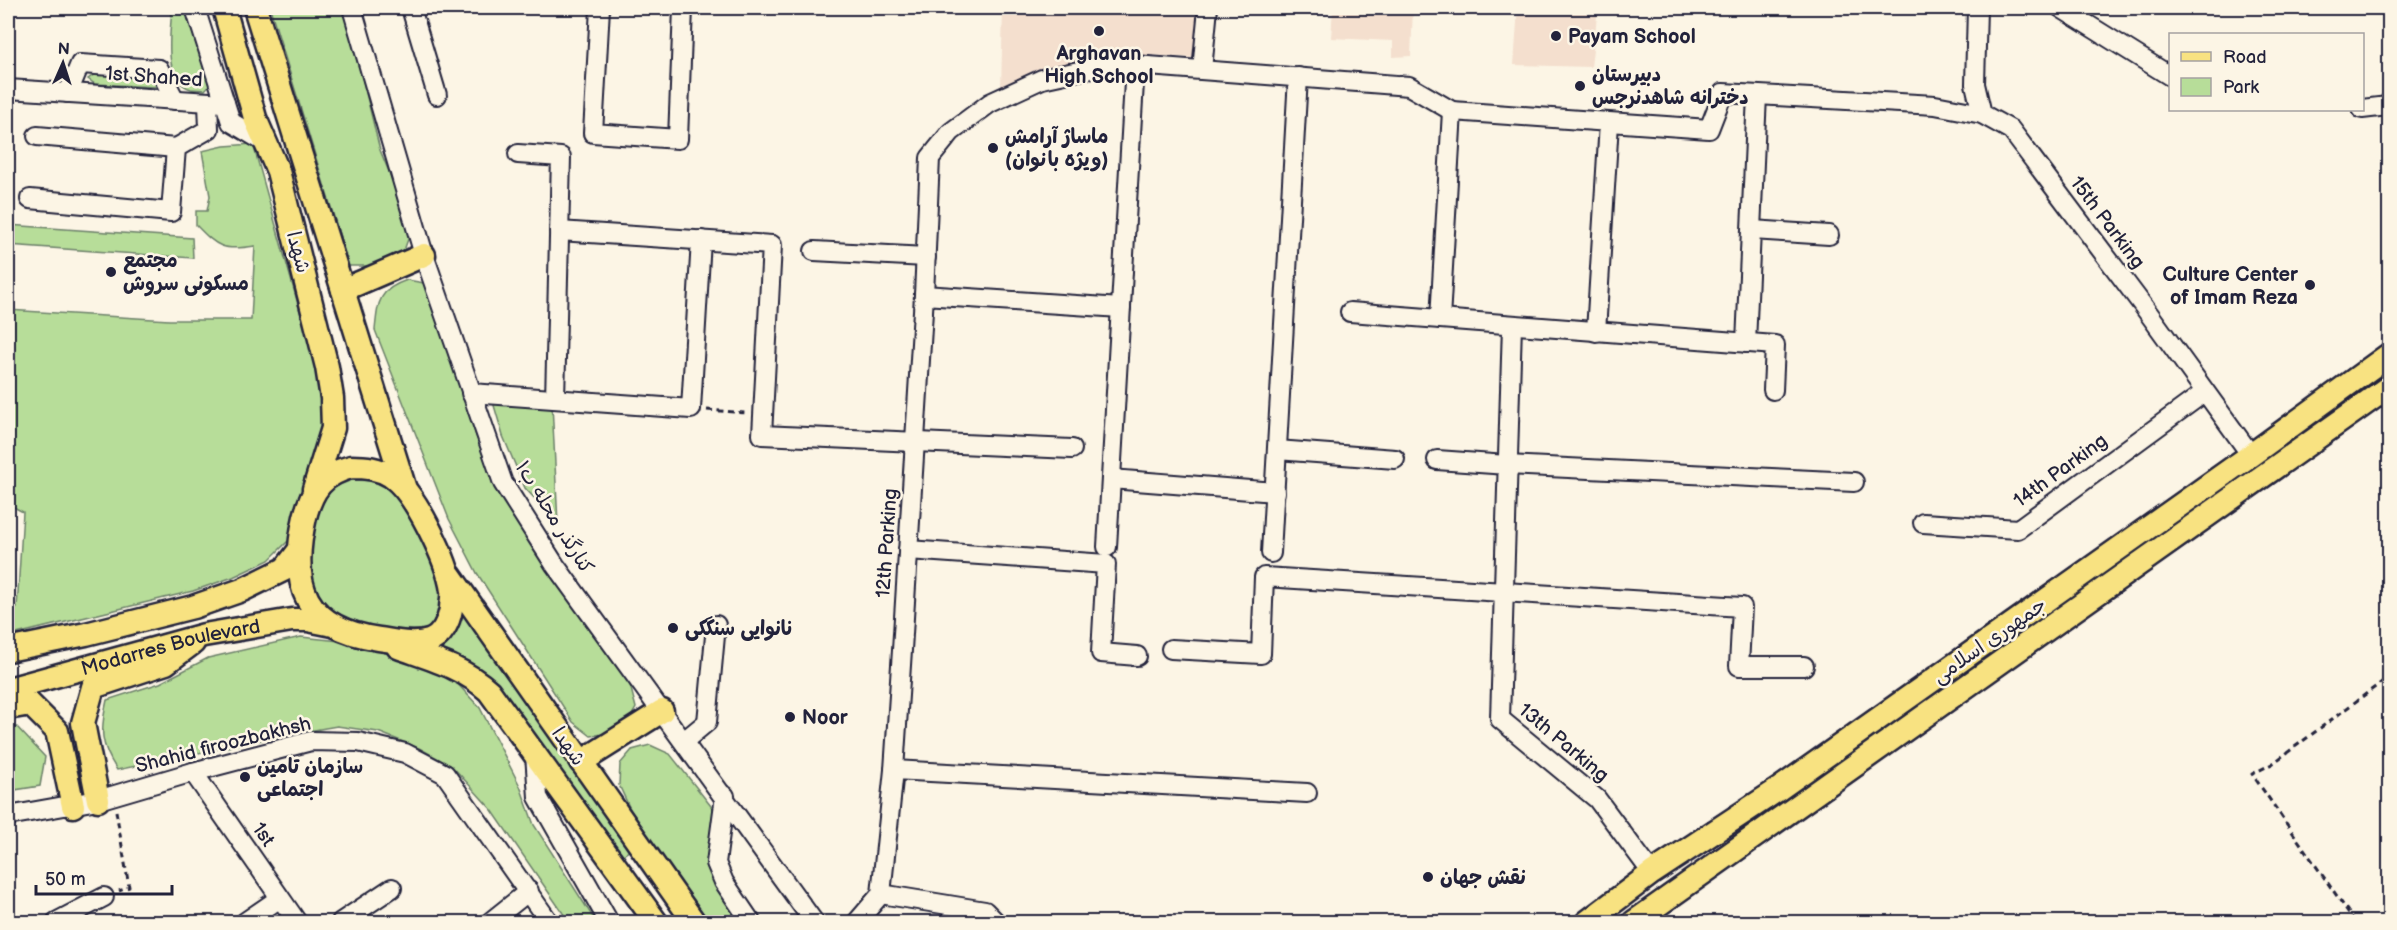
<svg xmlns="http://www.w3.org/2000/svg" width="2397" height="930" font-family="'Balsamiq Sans','Playpen Sans Arabic',sans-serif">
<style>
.built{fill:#f4dfce}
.green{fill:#b7dd99;stroke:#6c806a;stroke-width:1.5}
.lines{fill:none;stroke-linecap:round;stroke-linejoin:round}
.minor-casing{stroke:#22223b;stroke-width:22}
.major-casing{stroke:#22223b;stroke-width:27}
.path{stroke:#22223b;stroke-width:3;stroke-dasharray:6 4.5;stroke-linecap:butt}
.minor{stroke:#fcf5e5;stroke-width:18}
.major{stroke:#f8e281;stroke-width:22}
.poi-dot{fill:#22223b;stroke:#fcf5e5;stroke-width:2}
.labels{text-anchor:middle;stroke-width:5;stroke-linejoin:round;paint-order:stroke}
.poi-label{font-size:20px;font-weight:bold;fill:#22223b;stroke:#fcf5e5;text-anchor:start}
.street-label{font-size:20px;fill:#22223b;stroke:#fcf5e5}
</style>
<rect width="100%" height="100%" fill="#fcf5e5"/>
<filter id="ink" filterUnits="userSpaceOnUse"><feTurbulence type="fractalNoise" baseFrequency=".0167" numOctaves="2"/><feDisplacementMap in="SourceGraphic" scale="12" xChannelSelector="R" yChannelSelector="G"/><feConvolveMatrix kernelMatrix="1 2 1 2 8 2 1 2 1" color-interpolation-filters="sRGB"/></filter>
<g filter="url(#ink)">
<!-- built -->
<g class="built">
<polygon points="1003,8 1198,8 1194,58 1148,55 1097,57 1037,72 1001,89"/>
<polygon points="1333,8 1413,8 1411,56 1393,57 1393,41 1331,38"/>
<polygon points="1518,8 1598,8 1591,67 1514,65"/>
</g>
<!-- green -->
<g class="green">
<path d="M172,8H186L213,81L205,90C201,89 195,90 191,89C161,80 171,30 172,8Z"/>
<polygon points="270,8 345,8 380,150 412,228 402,256 381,266 349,266"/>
<polygon points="95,74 157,78 163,83 157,87 95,84 88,79"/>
<polygon points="8,109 15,109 8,210"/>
<path d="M253,144L317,372L324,430L292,537L269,560L233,577L193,591L8,636V611L17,608L23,512L8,504L12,337L8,336V310L169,320H251L255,246C223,251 218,248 196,225V211H207L210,196L202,151L224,146Z"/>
<polygon points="8,225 192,238 193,258 8,245"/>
<path d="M407,280L424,283L435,304L476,436L489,470L509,509L629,681L636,708C625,729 614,733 591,736L573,722L477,573L449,519L375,330C378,302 378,290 407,280Z"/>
<polygon points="493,402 552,404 558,524 525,488 503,436"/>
<path d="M352,480C369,480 381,481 395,493C407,504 438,572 441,588C443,604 437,619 426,630C400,630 358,630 336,614C300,588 303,526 328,493C333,486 345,483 352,480Z"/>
<path d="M463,609L630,850L619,858L527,727L433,652C454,642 457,631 463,609Z"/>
<path d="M301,637L350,642L399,657L453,679L480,708L520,786L534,825L596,922H569L492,810L452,766L419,748L378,732L337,726L280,736L117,770C100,744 100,731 107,700L160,683L208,658Z"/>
<polygon points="17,727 45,757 40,786 8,791 8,728"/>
<polygon points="650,745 670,754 718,815 709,864 717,888 731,902 743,922 707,922 631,811 619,785 620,764 632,750"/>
</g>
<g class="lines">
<defs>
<g id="minor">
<polyline points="195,8 231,122 266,143"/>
<polyline points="352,8 424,255 503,483 555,565 814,922"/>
<polyline points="411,8 437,95"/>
<polyline points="600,8 593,133 678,139 683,8"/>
<polyline points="1977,8 1975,84 1982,114"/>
<polyline points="2061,8 2170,76"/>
<polyline points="1202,70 1208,8"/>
<polyline points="8,89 225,103"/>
<polyline points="68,93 80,64 159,69 175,100"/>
<polyline points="2362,109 2388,106 2390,101"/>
<polyline points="37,136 176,148"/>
<polyline points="518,154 561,157 555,399"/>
<polyline points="30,199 171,212 176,148 209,129 208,103"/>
<polyline points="1752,230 1829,235"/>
<polyline points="559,231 772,245 762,435 1072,449"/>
<polyline points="814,251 926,257"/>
<polyline points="924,295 1121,308"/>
<polyline points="1350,312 1775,345 1773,390"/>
<polyline points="1440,319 1452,111"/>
<polyline points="1512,325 1500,719 1597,799 1652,873"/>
<polyline points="1596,332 1609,123"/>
<polyline points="1746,343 1757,95"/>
<polyline points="471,393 691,409 701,240"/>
<polyline points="1277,450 1395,459"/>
<polyline points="1437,460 1507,465 1854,482"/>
<polyline points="1111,479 1275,492"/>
<polyline points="1923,523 2018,529 2205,392"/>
<polyline points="1107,547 1135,65"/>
<polyline points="908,550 1106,564 1101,653 1137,656"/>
<polyline points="1271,553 1298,77"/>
<polyline points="1171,649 1261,654 1264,577 1742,607 1739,666 1804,666"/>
<polyline points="684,741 707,722 716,625"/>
<polyline points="535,754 538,797 609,922"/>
<polyline points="894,770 1307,793"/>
<polyline points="193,772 297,922"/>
<polyline points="725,796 716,863 724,882 751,922"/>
<polyline points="8,816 98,800 193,772 311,741 358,742 405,753 445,774 549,922"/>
<polyline points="881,894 985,911 996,922"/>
<polyline points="56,922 104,897"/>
<polyline points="245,922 280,898"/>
<polyline points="341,922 392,888"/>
<polyline points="490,922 529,891"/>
<polyline points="857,922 881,894 894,770 902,650 924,295 930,158 951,132 990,103 1042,79 1097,67 1135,65 1409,86 1452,111 1709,129 1723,93 1935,105 1982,114 2011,130 2144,307 2251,455"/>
</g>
<g id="major">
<polyline points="224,8 255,118 278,171 327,367 332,398 333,428 314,489"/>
<polyline points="255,8 404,486"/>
<polyline points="343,290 424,255"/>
<path d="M351,467C366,467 378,468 391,476C415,492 448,561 452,591C453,596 451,603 451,609C449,621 442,637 429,641C413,646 394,641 379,639C304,628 289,586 305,517C312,490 323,474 351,467Z"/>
<polyline points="450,575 694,922"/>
<path d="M398,647C431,659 463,667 489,691L656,922"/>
<polyline points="8,650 86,634 193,607 242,590 285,569 298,552"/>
<path id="s1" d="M8,689L204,635L292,620H308L333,625"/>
<polyline points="8,708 30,704 57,731 73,806"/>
<polyline points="581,762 662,711"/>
<polyline points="98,800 83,723 93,687 166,663 193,643"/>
<polyline points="1587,922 1652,873 1779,789 2251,455 2390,354"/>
<polyline points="1634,922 2390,386"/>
</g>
</defs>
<!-- minor casing -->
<use href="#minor" class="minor-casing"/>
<!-- major casing -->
<use href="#major" class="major-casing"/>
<!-- path -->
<g class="path">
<polyline points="707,410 746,413"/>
<polyline points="116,811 129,887 119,891"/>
<polyline points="2355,922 2252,774 2272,764 2390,676"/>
</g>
<!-- minor -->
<use href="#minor" class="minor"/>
<!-- major -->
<use href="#major" class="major"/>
</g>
</g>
<!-- markers -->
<g class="poi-dot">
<circle cx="1099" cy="31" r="6"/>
<circle cx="1556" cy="36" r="6"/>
<circle cx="1580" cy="86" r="6"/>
<circle cx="993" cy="148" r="6"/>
<circle cx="111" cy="272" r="6"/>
<circle cx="2310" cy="285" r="6"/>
<circle cx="673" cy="628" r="6"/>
<circle cx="790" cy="717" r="6"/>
<circle cx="245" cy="777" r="6"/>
<circle cx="1428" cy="877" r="6"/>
</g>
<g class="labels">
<!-- poi labels -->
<g class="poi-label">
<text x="1568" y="43">Payam School</text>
<text x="1099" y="60" text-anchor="middle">Arghavan<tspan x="1099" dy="23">High School</tspan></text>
<text x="1592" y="81">دبیرستان<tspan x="1592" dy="23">دخترانه شاهدنرجس</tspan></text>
<text x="1005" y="143">ماساژ آرامش<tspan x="1005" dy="23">(ویژه بانوان)</tspan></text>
<text x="123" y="267">مجتمع<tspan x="123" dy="23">مسکونی سروش</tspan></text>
<text x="2298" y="281" text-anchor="end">Culture Center<tspan x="2298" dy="23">of Imam Reza</tspan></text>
<text x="685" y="635">نانوایی سنگکی</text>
<text x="802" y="724">Noor</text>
<text x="257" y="773">سازمان تامین<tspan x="257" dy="23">اجتماعی</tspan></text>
<text x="1440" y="884">نقش جهان</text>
</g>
<!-- street labels -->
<g class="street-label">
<text transform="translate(154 76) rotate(4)" y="7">1st Shahed</text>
<text transform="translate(2108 222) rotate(53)" y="7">15th Parking</text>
<text transform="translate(299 252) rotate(75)" y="7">شهدا</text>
<text transform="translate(2060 470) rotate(-36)" y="7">14th Parking</text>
<text transform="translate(555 517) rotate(58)" y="7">کنارگذر محله ب۱</text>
<text transform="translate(886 543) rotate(-86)" y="7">12th Parking</text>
<text transform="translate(1989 640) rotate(-35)" y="7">جمهوری اسلامی</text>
<text dy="7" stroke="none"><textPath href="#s1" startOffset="168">Modarres Boulevard</textPath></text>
<text transform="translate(1564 742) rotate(40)" y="7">13th Parking</text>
<text transform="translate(223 744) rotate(-14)" y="7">Shahid firoozbakhsh</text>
<text transform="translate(569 746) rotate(55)" y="7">شهدا</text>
<text transform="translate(264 834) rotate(55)" y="7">1st</text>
</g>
</g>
<!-- margin -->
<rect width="2397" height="930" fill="none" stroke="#fcf5e5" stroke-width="30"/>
<rect x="15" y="15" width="2367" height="900" fill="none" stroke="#22223b" stroke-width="2" filter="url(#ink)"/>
<!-- legend -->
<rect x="2169" y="33" width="195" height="78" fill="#fcf5e5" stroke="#a5a1a1" stroke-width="1.5"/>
<rect x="2181" y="52" width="30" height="9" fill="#f8e281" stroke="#a5a1a1" stroke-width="1.5"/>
<text x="2223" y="63" font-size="18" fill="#22223b">Road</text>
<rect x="2181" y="78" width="30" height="18" fill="#b7dd99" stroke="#a5a1a1" stroke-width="1.5"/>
<text x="2223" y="93" font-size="18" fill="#22223b">Park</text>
<!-- north arrow -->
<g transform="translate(63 63) rotate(3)" stroke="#fcf5e5" stroke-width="4.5" paint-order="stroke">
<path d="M0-4.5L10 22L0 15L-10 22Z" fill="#22223b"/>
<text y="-9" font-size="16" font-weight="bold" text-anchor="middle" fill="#22223b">N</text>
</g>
<!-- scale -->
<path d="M36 885v9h136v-9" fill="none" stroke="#22223b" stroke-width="3"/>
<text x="45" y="885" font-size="18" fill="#22223b" stroke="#fcf5e5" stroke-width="4.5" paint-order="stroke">50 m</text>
</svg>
